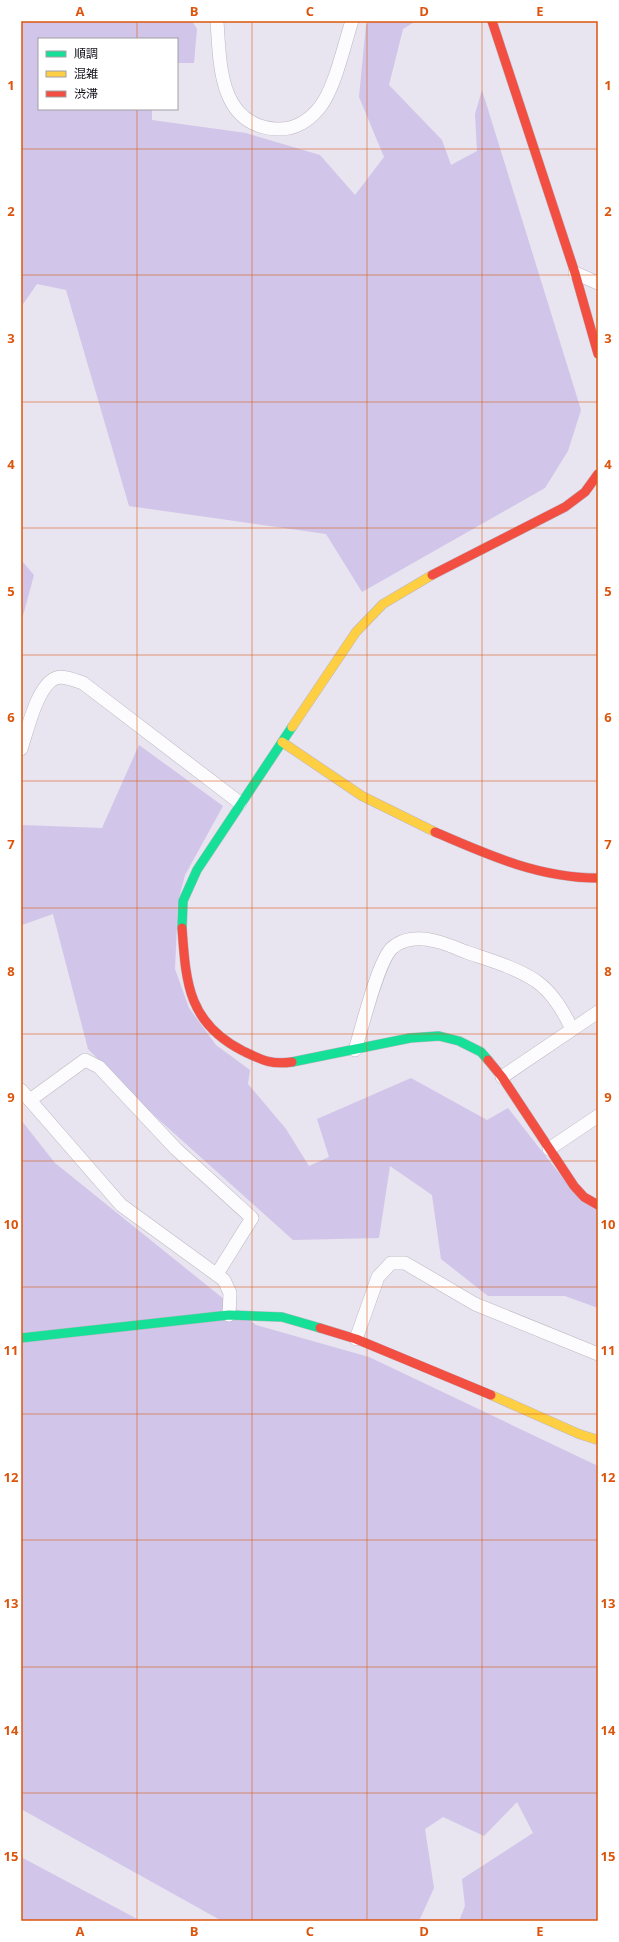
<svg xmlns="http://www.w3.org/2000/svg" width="619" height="1942" font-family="'Open Sans','Noto Sans JP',sans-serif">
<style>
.green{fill:#d1c5e9}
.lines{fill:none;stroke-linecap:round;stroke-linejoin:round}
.street-casing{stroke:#bbb8c2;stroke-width:14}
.fast-casing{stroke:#bbb8c2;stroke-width:10}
.slow-casing{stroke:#bbb8c2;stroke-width:10}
.jam-casing{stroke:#bbb8c2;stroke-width:10}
.street{stroke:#fcfbfd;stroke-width:13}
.fast{stroke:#16e098;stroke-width:9}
.slow{stroke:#ffcf43;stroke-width:9}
.jam{stroke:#f24e42;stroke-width:9}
.grid{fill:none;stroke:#dd550d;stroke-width:1;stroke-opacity:0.55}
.neatline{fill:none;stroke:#dd550d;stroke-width:1.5}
.grid-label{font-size:13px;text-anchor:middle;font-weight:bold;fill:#dd550d}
</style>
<rect width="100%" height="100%" fill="#e8e4f0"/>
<!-- green -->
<g class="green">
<polygon points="21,21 192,21 197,29 194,63 177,63 177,39 39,39 39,109 152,109 152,120 246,133 320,155 355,195 384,157 359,97 366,25 371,21 416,21 403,29 389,85 442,140 451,165 477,151 475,114 482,90 581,410 568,451 545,488 362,592 326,534 129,506 66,290 37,284 21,307"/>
<polygon points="21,560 34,575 21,623"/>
<polygon points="139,745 223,806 185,875 178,902 175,969 189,1008 216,1045 250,1070 248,1084 286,1129 309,1166 329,1157 317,1119 411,1078 487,1120 508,1108 580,1200 598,1210 598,1308 565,1296 488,1296 441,1259 432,1195 390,1166 379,1238 293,1240 147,1109 88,1049 53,914 22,925 21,931 21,825 102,828"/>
<polygon points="21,1120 55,1163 256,1325 369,1357 598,1466 598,1921 459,1921 465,1906 462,1879 533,1833 517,1802 484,1836 443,1817 425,1829 434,1888 419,1921 222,1921 21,1809"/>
<polygon points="21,1857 139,1920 141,1921 21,1921"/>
</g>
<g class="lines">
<defs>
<g id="street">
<path d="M217,21C220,65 219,125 276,129C294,130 309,121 320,107C335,88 344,45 352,21"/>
<polyline points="575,273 598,283"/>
<path d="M21,749C27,732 37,685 56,678C64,675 76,681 83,683L240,803"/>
<path d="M355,1050C362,1028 378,961 392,948C403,938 420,937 435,941C445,943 456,948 466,952C489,960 515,967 536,981C553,993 563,1011 572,1029"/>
<polyline points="502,1077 598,1012"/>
<polyline points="21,1090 121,1205 224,1280 230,1293 229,1315"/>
<polyline points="30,1100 85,1060 99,1067 176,1149 252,1218 217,1274"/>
<polyline points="549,1149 598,1116"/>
<polyline points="356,1339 378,1277 391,1263 405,1263 475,1304 598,1354"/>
</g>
<g id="fast">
<polyline points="182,928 183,901 197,870 292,727"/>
<polyline points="292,1062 410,1038 439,1036 459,1041 481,1052 488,1060"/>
<polyline points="21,1338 229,1315 282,1317 320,1328"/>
</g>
<g id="slow">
<polyline points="292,727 356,632 383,604 432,575"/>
<polyline points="282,742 362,796 435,832"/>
<polyline points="491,1395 579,1434 598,1440"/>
</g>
<g id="jam">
<polyline points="492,21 575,273 598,354"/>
<polyline points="432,575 565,507 585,492 598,474"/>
<path d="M435,832C488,855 539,878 598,878"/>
<path d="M182,928C186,983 188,1023 243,1051C262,1060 271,1065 292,1062"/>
<polyline points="488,1060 502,1077 574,1186 584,1197 598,1205"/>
<polyline points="320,1328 356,1339 491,1395"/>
</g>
</defs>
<!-- street casing -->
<use href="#street" class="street-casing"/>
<!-- fast casing -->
<use href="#fast" class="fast-casing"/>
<!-- slow casing -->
<use href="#slow" class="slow-casing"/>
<!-- jam casing -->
<use href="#jam" class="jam-casing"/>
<!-- street -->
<use href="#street" class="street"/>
<!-- fast -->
<use href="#fast" class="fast"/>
<!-- slow -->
<use href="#slow" class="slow"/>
<!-- jam -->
<use href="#jam" class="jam"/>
</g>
<!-- grid -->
<path class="grid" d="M137,21V39M252,21V1921M367,21V1921M482,21V1921M137,109V1921M21,149H598M21,275H598M21,402H598M21,528H598M21,655H598M21,781H598M21,908H598M21,1034H598M21,1161H598M21,1287H598M21,1414H598M21,1540H598M21,1667H598M21,1793H598"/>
<!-- border -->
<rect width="619" height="1942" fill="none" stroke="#ffffff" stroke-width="44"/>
<!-- legend -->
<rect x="38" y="38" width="140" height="72" fill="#ffffff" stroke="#a1a0a3"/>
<rect x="46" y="51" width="20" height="6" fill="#16e098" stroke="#a1a0a3"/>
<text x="74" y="58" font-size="12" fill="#131119">順調</text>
<rect x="46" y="71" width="20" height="6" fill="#ffcf43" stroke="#a1a0a3"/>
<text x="74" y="78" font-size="12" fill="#131119">混雑</text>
<rect x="46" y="91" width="20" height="6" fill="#f24e42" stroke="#a1a0a3"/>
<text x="74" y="98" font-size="12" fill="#131119">渋滞</text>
<rect x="22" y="22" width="575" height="1898" class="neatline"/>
<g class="grid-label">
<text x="80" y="16">A</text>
<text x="194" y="16">B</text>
<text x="310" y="16">C</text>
<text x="424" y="16">D</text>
<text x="540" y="16">E</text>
<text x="11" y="90">1</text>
<text x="608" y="90">1</text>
<text x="11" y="216">2</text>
<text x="608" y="216">2</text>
<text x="11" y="343">3</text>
<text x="608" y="343">3</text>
<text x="11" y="469">4</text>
<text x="608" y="469">4</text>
<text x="11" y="596">5</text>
<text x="608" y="596">5</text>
<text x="11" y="722">6</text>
<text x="608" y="722">6</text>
<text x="11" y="849">7</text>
<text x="608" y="849">7</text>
<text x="11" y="976">8</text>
<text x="608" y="976">8</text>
<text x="11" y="1102">9</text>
<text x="608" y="1102">9</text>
<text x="11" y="1229">10</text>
<text x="608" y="1229">10</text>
<text x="11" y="1355">11</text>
<text x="608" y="1355">11</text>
<text x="11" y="1482">12</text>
<text x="608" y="1482">12</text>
<text x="11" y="1608">13</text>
<text x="608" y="1608">13</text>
<text x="11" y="1735">14</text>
<text x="608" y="1735">14</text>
<text x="11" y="1861">15</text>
<text x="608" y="1861">15</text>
<text x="80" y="1936">A</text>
<text x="194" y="1936">B</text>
<text x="310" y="1936">C</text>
<text x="424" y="1936">D</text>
<text x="540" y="1936">E</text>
</g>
</svg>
